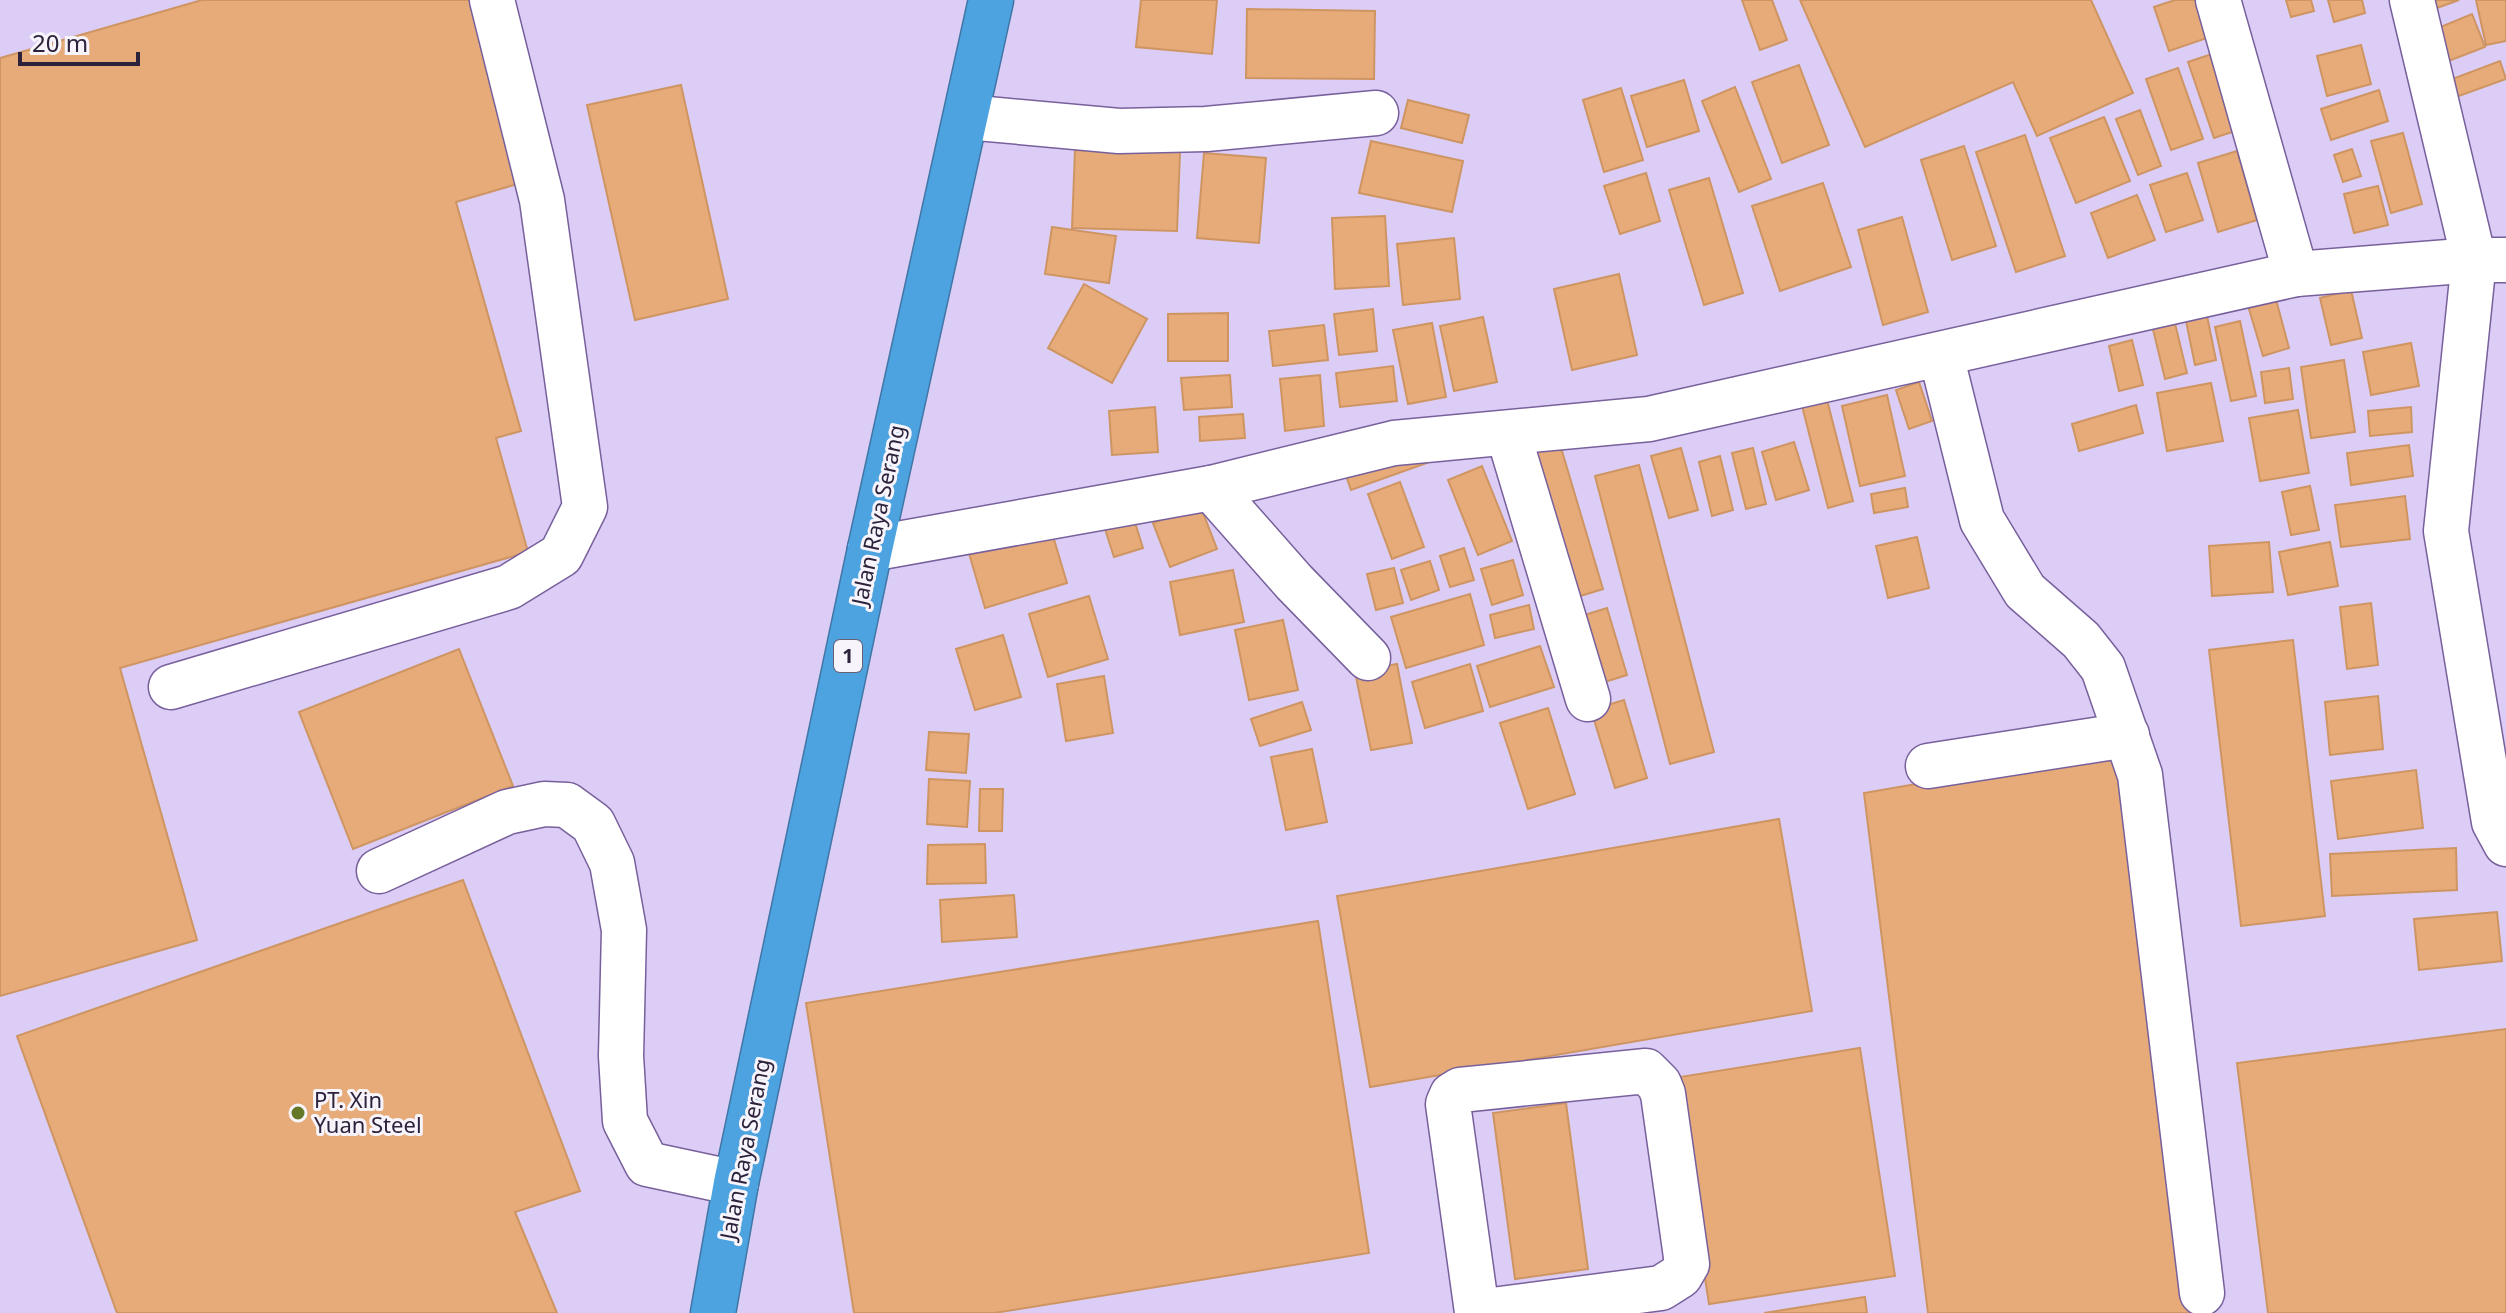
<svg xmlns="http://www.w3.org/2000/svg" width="2506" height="1313" font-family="'Noto Sans',sans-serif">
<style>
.building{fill:#e6ab78;stroke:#ce9563;stroke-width:2}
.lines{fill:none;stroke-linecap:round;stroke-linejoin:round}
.minor-casing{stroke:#78609c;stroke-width:47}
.highway-casing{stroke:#4176a6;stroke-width:47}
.minor{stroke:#fff;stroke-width:44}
.highway{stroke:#4ca3df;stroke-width:44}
.poi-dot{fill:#657827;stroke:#f7f4fb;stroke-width:3}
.labels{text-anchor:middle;stroke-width:6;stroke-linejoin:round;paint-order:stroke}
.shield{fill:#f7f4fb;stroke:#696175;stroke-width:2}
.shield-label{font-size:20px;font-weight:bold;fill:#2c223b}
.street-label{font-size:22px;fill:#2c223b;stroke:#f7f4fb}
.poi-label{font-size:22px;fill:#2c223b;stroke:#f7f4fb;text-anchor:start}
</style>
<rect width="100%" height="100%" fill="#dbcdf5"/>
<!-- building -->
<g class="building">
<polygon points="202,0 473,0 524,182 456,202 521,431 496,438 528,552 120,668 197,940 0,996 0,58"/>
<polygon points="1141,0 1217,0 1212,54 1136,47"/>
<polygon points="1742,0 1772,0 1787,40 1760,50"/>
<polygon points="1800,0 2091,0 2133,93 2037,136 2013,82 1865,147"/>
<polygon points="2175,0 2197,0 2210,37 2169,51 2154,7"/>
<polygon points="2286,0 2311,0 2314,11 2291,17"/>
<polygon points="2328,0 2362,0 2365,13 2334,22"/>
<polygon points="2422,0 2459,0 2426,12"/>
<polygon points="2476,0 2506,0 2506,41 2486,45"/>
<polygon points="1247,9 1375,11 1374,79 1246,78"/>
<polygon points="2472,14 2485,47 2433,67 2421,35"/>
<polygon points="2361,45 2371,84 2327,96 2317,56"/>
<polygon points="2224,50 2250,126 2214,138 2188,62"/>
<polygon points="2500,61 2506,79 2445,101 2439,84"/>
<polygon points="1799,65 1829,145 1782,163 1752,82"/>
<polygon points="2178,68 2203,139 2171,150 2146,79"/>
<polygon points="1684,80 1699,131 1647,147 1631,96"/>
<polygon points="681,85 728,299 635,320 587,105"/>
<polygon points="1735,87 1771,179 1739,192 1702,101"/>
<polygon points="1621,88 1643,160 1604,172 1583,100"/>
<polygon points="2379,90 2388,121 2331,140 2321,109"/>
<polygon points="1408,100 1469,115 1462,143 1401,128"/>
<polygon points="2140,110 2161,166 2138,175 2116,119"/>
<polygon points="2104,117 2130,181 2076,203 2050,138"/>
<polygon points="2403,133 2422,204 2391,213 2371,141"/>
<polygon points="2025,135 2065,256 2016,272 1976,152"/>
<polygon points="1371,141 1463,161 1452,212 1359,193"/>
<polygon points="1964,146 1996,246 1952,260 1921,160"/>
<polygon points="2352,149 2361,176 2343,182 2334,155"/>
<polygon points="1075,150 1180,152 1177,231 1072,228"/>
<polygon points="2237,151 2257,220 2218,232 2198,163"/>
<polygon points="1204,153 1266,158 1259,243 1197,238"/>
<polygon points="1646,173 1660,221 1620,234 1604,186"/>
<polygon points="2187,173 2203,220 2166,232 2150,185"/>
<polygon points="1709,178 1743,293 1704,305 1669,190"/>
<polygon points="1823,183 1851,267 1780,291 1752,206"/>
<polygon points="2378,186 2388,225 2354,233 2344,194"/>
<polygon points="2137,195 2155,240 2108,258 2091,213"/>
<polygon points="1385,216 1389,286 1335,289 1332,218"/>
<polygon points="1902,217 1928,312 1883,325 1858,230"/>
<polygon points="1052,227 1116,236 1109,283 1045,274"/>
<polygon points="1454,238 1460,299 1403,305 1397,244"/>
<polygon points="1619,274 1637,355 1572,370 1554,289"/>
<polygon points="1084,284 1147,319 1112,383 1048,348"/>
<polygon points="2351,290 2362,338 2331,345 2320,298"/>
<polygon points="2274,292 2289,348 2263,356 2246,299"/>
<polygon points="1373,309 1377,351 1339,355 1334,314"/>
<polygon points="2172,311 2187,373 2165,379 2150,317"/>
<polygon points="2206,311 2216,360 2195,365 2185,316"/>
<polygon points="1228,313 1228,361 1168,361 1168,314"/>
<polygon points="1483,317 1497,382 1454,391 1440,326"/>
<polygon points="2240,321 2256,396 2231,401 2215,327"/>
<polygon points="1432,323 1446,397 1408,404 1393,330"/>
<polygon points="1324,325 1328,360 1273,366 1269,331"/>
<polygon points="2132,340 2143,385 2119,391 2109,346"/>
<polygon points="2411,343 2419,386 2371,395 2363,352"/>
<polygon points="2344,360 2355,432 2311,438 2301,367"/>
<polygon points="1393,366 1397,401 1340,407 1336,373"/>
<polygon points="2289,368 2293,399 2265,403 2261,372"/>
<polygon points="1230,375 1232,407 1184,410 1181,378"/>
<polygon points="1320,375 1324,426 1285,431 1280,379"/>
<polygon points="1919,382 1932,421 1909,429 1896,390"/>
<polygon points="2211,383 2223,441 2167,451 2157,393"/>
<polygon points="1887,395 1905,476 1860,486 1842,406"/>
<polygon points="1826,396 1853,501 1828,508 1801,402"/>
<polygon points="2136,405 2143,433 2079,451 2072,424"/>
<polygon points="1155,407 1158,452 1112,455 1109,411"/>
<polygon points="2411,407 2412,432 2370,436 2368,411"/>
<polygon points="2298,410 2309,473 2260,481 2249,418"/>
<polygon points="1243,414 1245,438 1200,441 1199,417"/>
<polygon points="1559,441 1603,589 1561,602 1517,453"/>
<polygon points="1794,442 1809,490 1776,500 1762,452"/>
<polygon points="1419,443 1427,463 1351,490 1344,470"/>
<polygon points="2409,445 2413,476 2351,485 2347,453"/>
<polygon points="1681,448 1698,510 1669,518 1651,456"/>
<polygon points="1753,448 1766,504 1746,509 1732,453"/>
<polygon points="1720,456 1733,510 1712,516 1699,462"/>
<polygon points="1639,465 1714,752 1670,764 1595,476"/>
<polygon points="1482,466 1512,541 1478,555 1448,480"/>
<polygon points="1400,482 1424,547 1392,559 1368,494"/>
<polygon points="2310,486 2319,530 2291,535 2282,492"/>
<polygon points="1905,488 1908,507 1874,513 1871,494"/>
<polygon points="2405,496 2410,539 2341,547 2335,505"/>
<polygon points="1200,505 1217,549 1170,567 1153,523"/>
<polygon points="1133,516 1143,548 1114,557 1104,526"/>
<polygon points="1050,526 1067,583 985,608 968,550"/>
<polygon points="1917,537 1929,588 1888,598 1876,546"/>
<polygon points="2269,542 2273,592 2212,596 2209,546"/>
<polygon points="2330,542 2338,586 2288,595 2279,552"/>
<polygon points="1464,548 1474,580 1450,587 1440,556"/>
<polygon points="1513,560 1523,595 1492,605 1481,569"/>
<polygon points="1430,561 1439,590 1411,600 1401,570"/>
<polygon points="1394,568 1403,603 1376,610 1367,574"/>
<polygon points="1233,570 1244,622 1180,635 1170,582"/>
<polygon points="1470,594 1484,645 1406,668 1391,617"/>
<polygon points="1089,596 1108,659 1048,677 1029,614"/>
<polygon points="2371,603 2378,665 2347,669 2340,607"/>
<polygon points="1529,605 1534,629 1495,638 1490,615"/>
<polygon points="1607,608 1627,675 1595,685 1575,618"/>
<polygon points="1283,620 1298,690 1249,700 1235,630"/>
<polygon points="1003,635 1021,697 975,710 956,649"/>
<polygon points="2293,640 2325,916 2241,926 2209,650"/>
<polygon points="1540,646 1554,687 1490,707 1477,666"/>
<polygon points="459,649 513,786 353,849 299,712"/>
<polygon points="1397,664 1412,743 1371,750 1355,672"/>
<polygon points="1470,664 1483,711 1425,728 1412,682"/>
<polygon points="1104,676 1113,733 1066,741 1057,684"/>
<polygon points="2378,696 2383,749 2330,755 2325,702"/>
<polygon points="1624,700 1647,778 1615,788 1591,710"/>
<polygon points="1302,702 1311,730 1260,746 1251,719"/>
<polygon points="1548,708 1575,794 1528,809 1500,723"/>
<polygon points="929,732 969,734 966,773 926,770"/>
<polygon points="2124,748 2197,1313 1928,1313 1864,793"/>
<polygon points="1312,749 1327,822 1286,830 1271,757"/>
<polygon points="2416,770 2423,828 2338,839 2331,781"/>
<polygon points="929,779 970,781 967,827 927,824"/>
<polygon points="980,789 1003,789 1002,831 979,831"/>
<polygon points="1779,819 1812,1011 1370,1087 1337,896"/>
<polygon points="985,844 986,883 927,884 928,845"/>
<polygon points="2456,848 2457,890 2332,896 2330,854"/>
<polygon points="463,880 580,1191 515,1212 557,1313 117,1313 17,1036"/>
<polygon points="1014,895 1017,937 942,942 940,900"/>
<polygon points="2497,912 2502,961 2419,970 2414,919"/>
<polygon points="1318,921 1369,1253 994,1313 854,1313 806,1003"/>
<polygon points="2506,1029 2506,1313 2268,1313 2237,1063"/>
<polygon points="1860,1048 1895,1276 1709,1304 1674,1078"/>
<polygon points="1566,1103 1588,1269 1515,1279 1493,1113"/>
<polygon points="1865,1297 1867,1313 1764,1313"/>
</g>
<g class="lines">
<defs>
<g id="minor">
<polyline points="2218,0 2296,274"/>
<polyline points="2412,0 2474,260 2446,531 2494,822 2506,844"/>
<polyline points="966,117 1119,131 1206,129 1376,113"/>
<polyline points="1941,355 1982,520 2025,591 2081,640 2103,668 2140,775 2202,1293"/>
<polyline points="1508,433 1588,699"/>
<polyline points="1211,488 1294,582 1368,658"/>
<polyline points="870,549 1211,488 1394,443 1649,419 2296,274 2474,260 2506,260"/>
<polyline points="171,687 509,587 561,555 585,507 542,200 492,0"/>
<polyline points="1928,766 2127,735"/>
<polyline points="379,871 507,812 544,804 567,805 593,824 612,863 624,930 621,1056 625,1121 647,1164 736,1183"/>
<polygon points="1646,1071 1659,1084 1663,1094 1687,1264 1680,1276 1661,1288 1477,1312 1448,1104 1452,1095 1460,1090"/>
</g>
<polyline id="highway" points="713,1313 736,1183 870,549 991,0"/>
</defs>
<!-- minor casing -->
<use href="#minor" class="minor-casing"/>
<!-- highway casing -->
<use href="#highway" class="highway-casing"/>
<!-- minor -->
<use href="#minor" class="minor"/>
<!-- highway -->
<use href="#highway" class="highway"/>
</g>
<!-- markers -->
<circle class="poi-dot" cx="298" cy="1113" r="8"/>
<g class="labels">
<!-- shield labels -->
<rect class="shield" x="834" y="640" width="28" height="32" rx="6"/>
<g class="shield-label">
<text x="848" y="663">1</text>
</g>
<!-- street labels -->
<g class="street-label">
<text transform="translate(878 515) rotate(-78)" y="8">Jalan Raya Serang</text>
<text transform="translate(745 1149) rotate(-79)" y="8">Jalan Raya Serang</text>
</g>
<!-- poi labels -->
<g class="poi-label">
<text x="314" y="1108">PT. Xin<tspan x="314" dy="25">Yuan Steel</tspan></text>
</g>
</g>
<!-- scale -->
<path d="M20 52v12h118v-12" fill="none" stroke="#2c223b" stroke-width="4"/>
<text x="32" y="52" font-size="24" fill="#2c223b" stroke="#f7f4fb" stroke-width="6" paint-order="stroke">20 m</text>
</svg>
